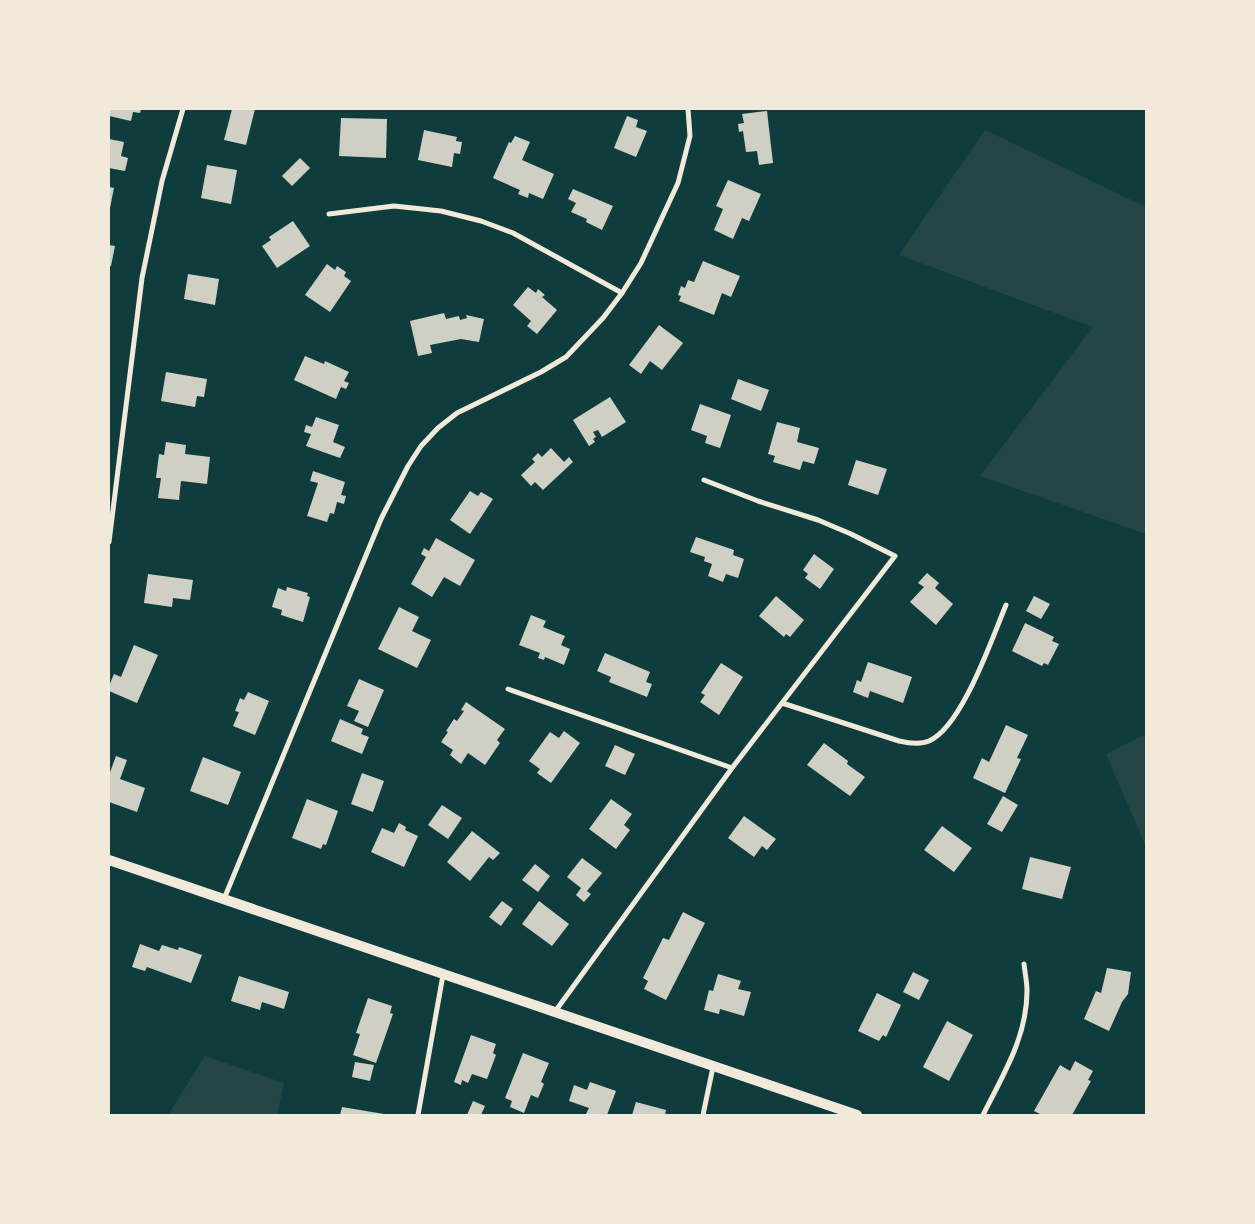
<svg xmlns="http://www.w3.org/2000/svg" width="1255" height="1224" font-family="'Asap Condensed',sans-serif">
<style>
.green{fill:#244646}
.building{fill:#cfcfc3}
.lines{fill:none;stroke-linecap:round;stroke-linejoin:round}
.minor{stroke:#f1e9da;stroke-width:5}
.secondary{stroke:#f1e9da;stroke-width:10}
</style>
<rect width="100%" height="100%" fill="#0f3d3e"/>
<!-- green -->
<g class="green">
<polygon points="985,130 1146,207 1146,534 980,476 1093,327 899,255"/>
<polygon points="1146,734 1146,847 1106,754"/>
<polygon points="205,1056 284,1083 277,1115 168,1115"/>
</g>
<!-- building -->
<g class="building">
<polygon points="109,109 141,109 140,113 133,112 131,121 109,116"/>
<polygon points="232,109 255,109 246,145 224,140"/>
<polygon points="767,111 773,163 759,165 757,151 746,152 743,131 739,132 738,124 744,123 742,114"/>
<polygon points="627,116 638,120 636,127 647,131 636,157 614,148"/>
<polygon points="341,118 387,119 386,158 339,156"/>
<polygon points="424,130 457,137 456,141 462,142 460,154 454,153 452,167 418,160"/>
<polygon points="515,136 530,142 522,160 554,174 543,199 529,193 528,198 518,194 520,190 493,178 509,142 511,143"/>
<polygon points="109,139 124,142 121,156 128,158 125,171 109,168"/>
<polygon points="300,158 310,168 292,186 282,176"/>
<polygon points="207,165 237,170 231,204 201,198"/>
<polygon points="728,180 761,194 749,221 742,218 733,239 714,230 723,209 716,206"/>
<polygon points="109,187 114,188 110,208 109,208"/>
<polygon points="573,189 613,206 602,230 586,222 587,219 571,212 576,203 568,199"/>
<polygon points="293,221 310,246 277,268 262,246 271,240 269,237"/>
<polygon points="109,245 115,246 111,266 109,266"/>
<polygon points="703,261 740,276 731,297 722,293 714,315 679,301 681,296 678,295 681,286 685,288 688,280 694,282"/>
<polygon points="327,264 335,270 337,266 346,272 344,276 351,281 330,312 305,295"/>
<polygon points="188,274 219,279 215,305 184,299"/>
<polygon points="528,287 536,293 538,289 545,295 542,297 557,310 537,334 527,326 531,321 513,305"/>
<polygon points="444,313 446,319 459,316 460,320 467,318 466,315 484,319 479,342 461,339 430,345 432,353 418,356 410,321"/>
<polygon points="659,325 683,343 662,370 650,361 641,374 629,365"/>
<polygon points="305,356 324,364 325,361 349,372 344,381 349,383 346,389 341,387 336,399 294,380"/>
<polygon points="166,372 207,379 204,397 197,396 195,407 161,401"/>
<polygon points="738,379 769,390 761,411 731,399"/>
<polygon points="610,397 626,422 602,437 598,430 593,432 596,437 593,439 595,442 589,446 573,420"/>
<polygon points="700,404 731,415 720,448 705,443 707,436 691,430"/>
<polygon points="316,417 339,425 333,442 345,447 340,458 306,446 311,434 304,432 306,425 312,427"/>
<polygon points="777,422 800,428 797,442 819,448 814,464 803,461 800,470 773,462 775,456 768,454"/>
<polygon points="166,442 186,445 185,454 210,457 207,484 181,481 179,500 158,498 161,478 156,478 159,454 164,455"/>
<polygon points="551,448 564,462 569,457 573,462 543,490 535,482 531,486 521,475 535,462 532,459 538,453 542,457"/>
<polygon points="856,460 887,469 878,495 848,485"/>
<polygon points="313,471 345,482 341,495 346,496 344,504 337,502 334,514 330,513 327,522 307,516 318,483 310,481"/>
<polygon points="470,491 478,496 481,492 493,499 470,534 450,520"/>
<polygon points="696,537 734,550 733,555 744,559 738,578 726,574 723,582 708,576 712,564 704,561 705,557 690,552"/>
<polygon points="436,538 475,560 460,586 444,577 432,597 411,584 426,557 421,554 424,548 429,551"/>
<polygon points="814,554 834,569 820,589 805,578 808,574 803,570"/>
<polygon points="927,573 939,583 935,588 953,604 936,625 910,602 924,587 918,583"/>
<polygon points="148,574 193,580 190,600 173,598 172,607 144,603"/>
<polygon points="287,587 308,593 307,596 310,597 303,622 281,615 282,610 272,607 278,588 286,591"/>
<polygon points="776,596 804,620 790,637 786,634 784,637 759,616"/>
<polygon points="1034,596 1050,604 1041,619 1026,611"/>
<polygon points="399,607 419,617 412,631 431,640 417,668 378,649"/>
<polygon points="531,615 546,621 543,627 565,636 561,645 570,649 564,665 545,657 544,660 538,658 540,653 519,645"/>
<polygon points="1025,623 1054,637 1052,641 1059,644 1048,665 1044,663 1042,666 1012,651"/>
<polygon points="134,645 158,655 137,703 109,691 109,686 114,674 121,677"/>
<polygon points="605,653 650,672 646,682 652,684 647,697 609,682 611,677 597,671"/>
<polygon points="868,662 912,677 903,703 870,691 868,698 853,692 857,680 861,682"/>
<polygon points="721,663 743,677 719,715 700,702 705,695 701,693"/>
<polygon points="359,679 384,690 368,727 354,721 359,711 347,706"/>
<polygon points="248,692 269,701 255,735 233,726 239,712 235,711 240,698 244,700"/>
<polygon points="466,702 505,729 497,740 500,743 485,765 468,753 461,764 450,755 453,750 441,742 448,732 446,731 454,719 457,721 464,711 461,710"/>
<polygon points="340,719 363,729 361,734 369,737 362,754 331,741"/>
<polygon points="1006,725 1028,735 1017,758 1021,759 1005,793 973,778 982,758 989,762"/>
<polygon points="564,731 580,743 551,783 537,773 540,769 529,761 550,732 559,738"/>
<polygon points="824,743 848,761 847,764 865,777 850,796 807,765"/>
<polygon points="615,745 635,754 625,775 605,766"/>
<polygon points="116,756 127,760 120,779 145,788 137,812 109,802 109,775"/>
<polygon points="203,757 241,772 228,805 190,791"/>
<polygon points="362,773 384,781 373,812 351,804"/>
<polygon points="1003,796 1018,805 1002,832 987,824"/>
<polygon points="307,799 338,811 326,845 323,844 321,849 292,838"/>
<polygon points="611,799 632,814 624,825 630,830 616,849 589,829"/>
<polygon points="442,805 462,818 448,839 428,825"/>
<polygon points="744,816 776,839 767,850 762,846 754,857 728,838"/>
<polygon points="399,823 406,827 405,830 418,836 404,867 371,852 382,828 394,833"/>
<polygon points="942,826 972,848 954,872 924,850"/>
<polygon points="472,831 500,853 493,860 489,857 470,881 447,862"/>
<polygon points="1030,857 1071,867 1062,899 1022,889"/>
<polygon points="582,858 602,873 587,891 591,894 584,902 576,895 581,888 567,877"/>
<polygon points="535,864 550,876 538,892 522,880"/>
<polygon points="502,901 513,909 501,926 489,917"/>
<polygon points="539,901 569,924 552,946 522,924"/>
<polygon points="683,912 705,923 666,1000 644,989 648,981 643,978 663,938 669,940"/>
<polygon points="140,944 159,951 162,945 178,950 179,947 202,955 191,983 147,967 145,971 132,967"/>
<polygon points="1107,968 1131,972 1128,994 1122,1002 1109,1031 1084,1019 1096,991 1101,993"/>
<polygon points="913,972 929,980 919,1000 903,992"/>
<polygon points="718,974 741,981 738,989 751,992 744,1016 720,1009 719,1014 704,1010 709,990 713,991"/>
<polygon points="239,976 289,992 284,1009 262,1002 260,1010 231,1001"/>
<polygon points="877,993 901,1005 886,1037 883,1035 879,1041 858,1031"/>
<polygon points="368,998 392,1006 390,1013 393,1014 376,1063 353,1055 360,1034 356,1033"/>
<polygon points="947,1021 973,1035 949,1081 923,1067"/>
<polygon points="471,1035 496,1044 493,1053 496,1055 487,1079 472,1074 468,1083 462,1080 461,1085 454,1082"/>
<polygon points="523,1053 549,1063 541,1082 544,1084 538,1098 531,1095 524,1113 510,1107 512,1101 505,1098"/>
<polygon points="1075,1061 1093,1071 1088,1080 1091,1081 1072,1115 1042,1115 1034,1111 1060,1065 1070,1071"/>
<polygon points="355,1062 374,1065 370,1081 352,1077"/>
<polygon points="590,1082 616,1091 607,1115 586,1114 589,1108 569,1101 574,1085 587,1090"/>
<polygon points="473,1101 485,1106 481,1115 467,1115"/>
<polygon points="636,1102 666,1110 665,1115 632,1115"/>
<polygon points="342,1107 384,1114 384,1115 340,1115"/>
</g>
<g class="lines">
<!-- minor -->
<g class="minor">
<polyline points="329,214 394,206 441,211 481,221 513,233 622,293"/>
<polyline points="109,542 142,278 162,181 183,109"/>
<polyline points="508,689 732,768"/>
<path d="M782,703L899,741C908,743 920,745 929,741C962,727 992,638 1006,605"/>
<polyline points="224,899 381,519 408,466 421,446 438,428 457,413 541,372 566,357 603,318 622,293 641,263 678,183 690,136 688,109"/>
<polyline points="554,1013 732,768 895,556 851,534 818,520 758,501 704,480"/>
<polyline points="418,1115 443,975"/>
<polyline points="703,1115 713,1067"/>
<path d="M983,1115C1003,1075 1027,1037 1027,991C1027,982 1025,973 1024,964"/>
</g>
<!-- secondary -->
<polyline class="secondary" points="109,860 857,1115"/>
</g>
<!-- border -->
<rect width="1255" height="1224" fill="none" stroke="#f1e9da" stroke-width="220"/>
</svg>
